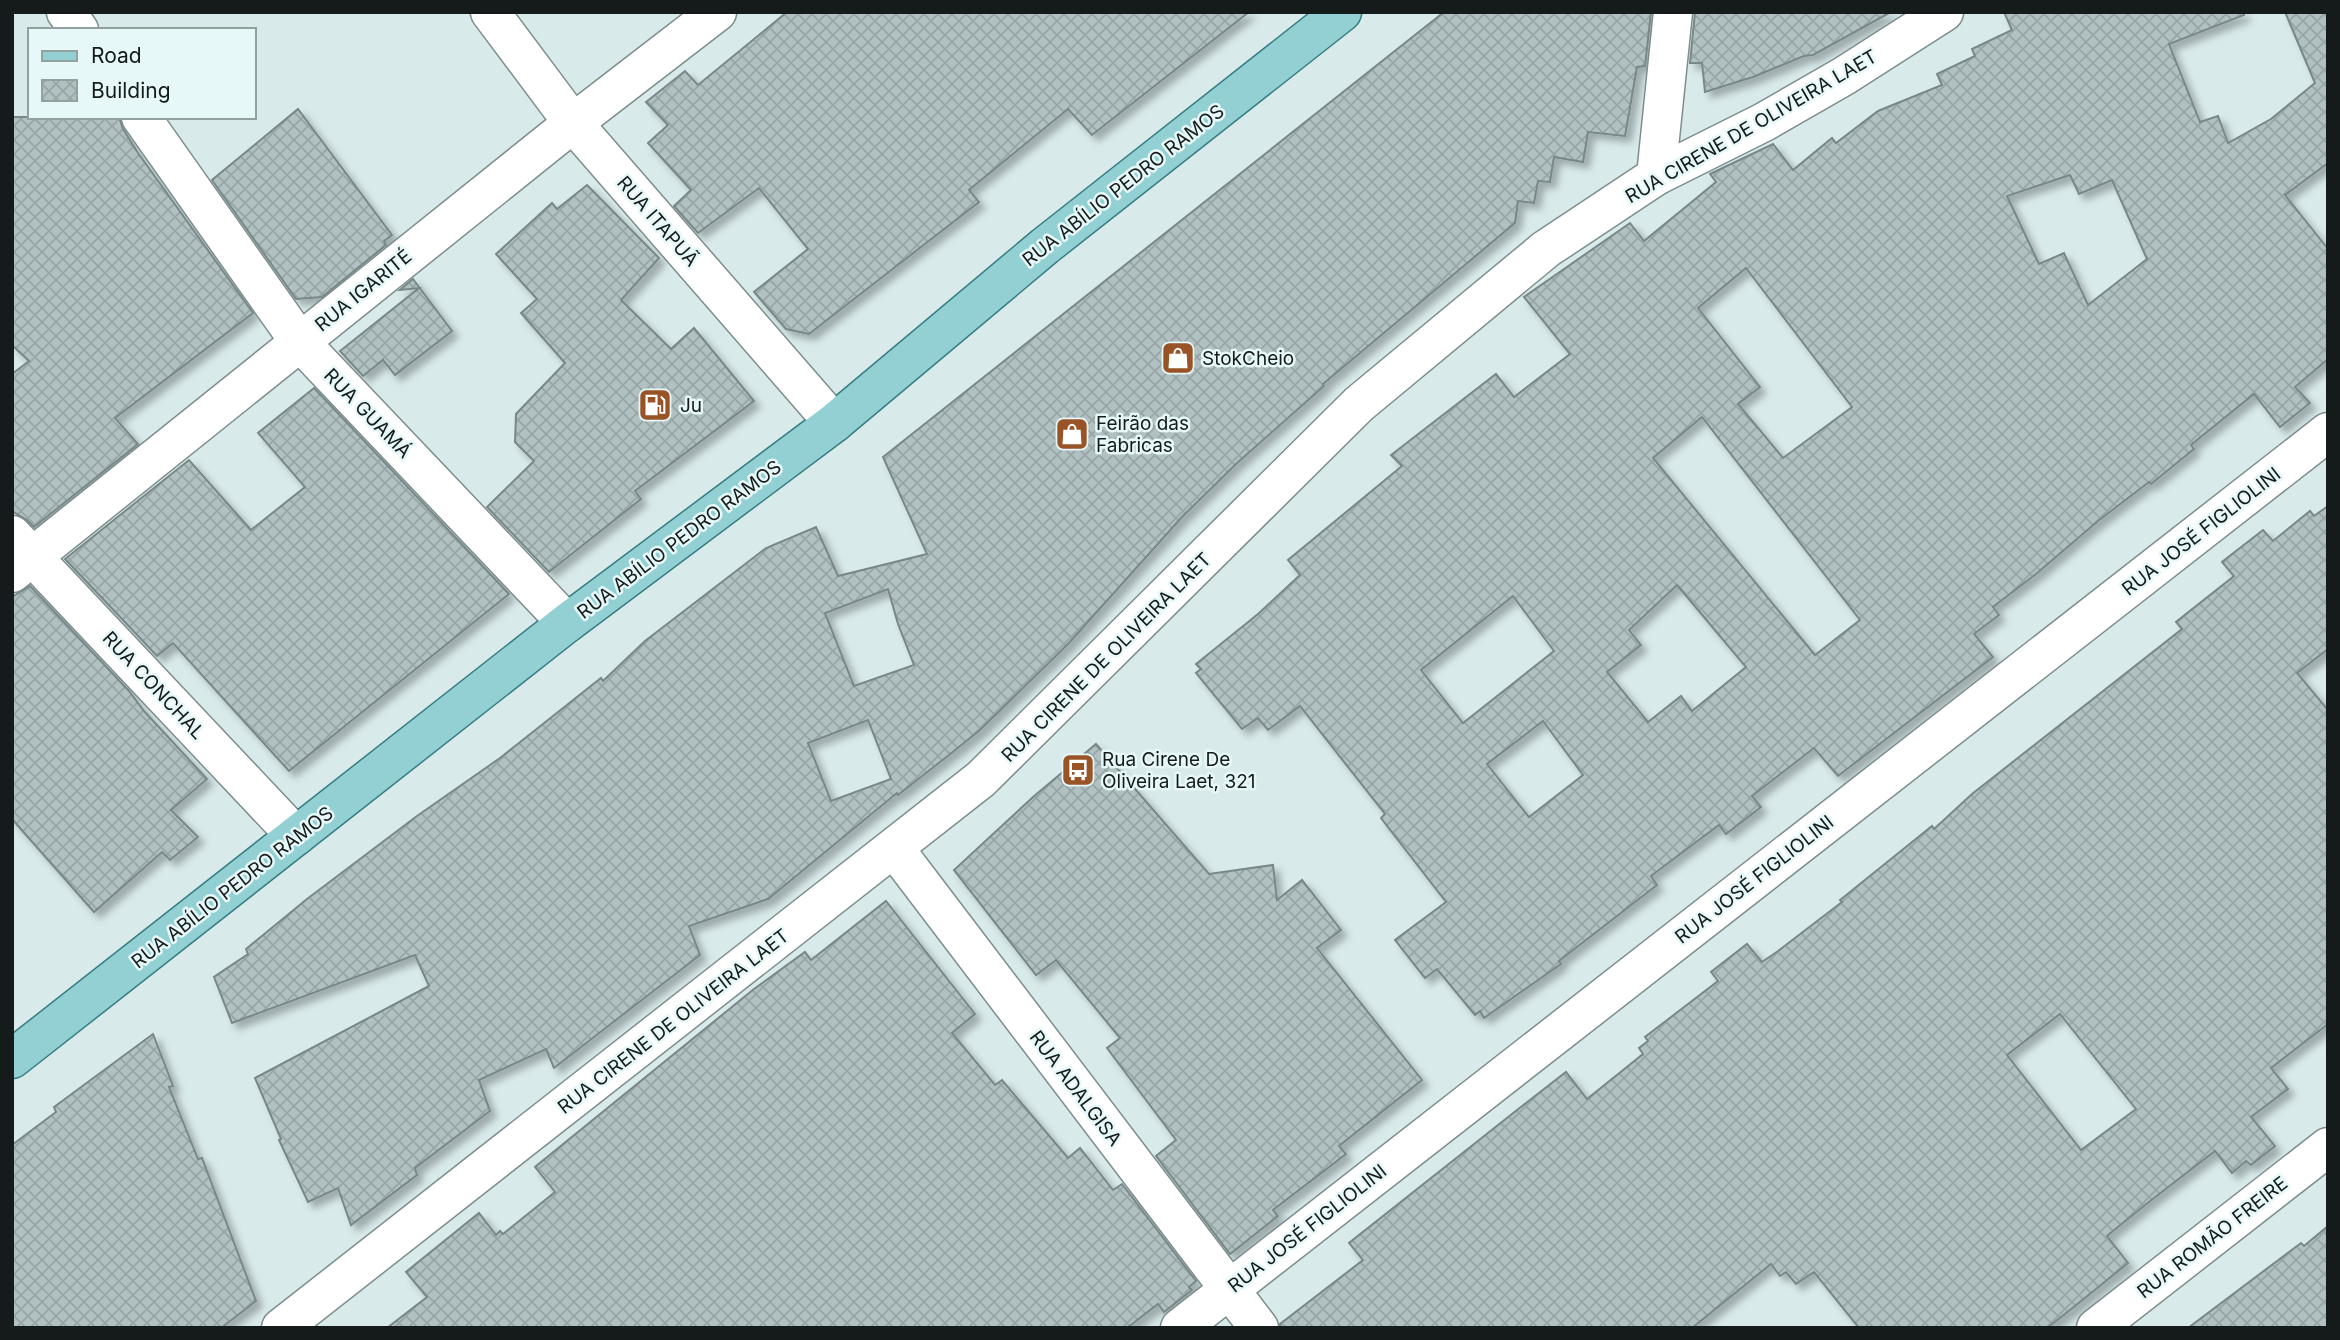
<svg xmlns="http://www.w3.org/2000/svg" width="2340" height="1340" font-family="Inter,sans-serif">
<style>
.building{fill:url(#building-cross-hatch);stroke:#788788;stroke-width:2;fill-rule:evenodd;filter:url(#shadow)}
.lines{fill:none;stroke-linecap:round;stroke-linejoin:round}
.minor-casing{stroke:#7d8d8e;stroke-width:41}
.major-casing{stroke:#377c80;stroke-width:41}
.minor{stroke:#fff;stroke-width:38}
.major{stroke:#92d0d4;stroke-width:38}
.labels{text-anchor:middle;stroke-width:5;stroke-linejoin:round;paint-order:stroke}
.street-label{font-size:19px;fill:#151b1b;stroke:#e7f8f9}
.poi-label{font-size:19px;fill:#151b1b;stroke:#e7f8f9;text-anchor:start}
</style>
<defs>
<pattern id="building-cross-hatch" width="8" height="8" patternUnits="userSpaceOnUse" patternTransform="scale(1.75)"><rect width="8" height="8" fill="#b1c1c2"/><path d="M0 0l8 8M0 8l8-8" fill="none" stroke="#97a5a6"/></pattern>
<filter id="shadow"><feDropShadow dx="6" dy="6" stdDeviation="3.5" flood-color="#0004"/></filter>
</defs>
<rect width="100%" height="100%" fill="#d9eaeb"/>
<!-- building -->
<g class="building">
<polygon points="787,12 1249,12 1092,135 1068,109 969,190 979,202 809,334 786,329 754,292 808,249 759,188 698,233 674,206 691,190 648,143 668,125 646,102 685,71 698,85"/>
<path d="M1444,12H1651L1645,66L1637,67L1625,136L1588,132L1583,162L1554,157L1550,182L1538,181L1534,203L1518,201L1515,223L1323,384L1324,386L1237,463L1182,517L1069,643L980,730L949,755L898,795L897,793L768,899L689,926L700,955L554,1068L546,1049L479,1080L490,1111L415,1168L417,1175L351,1225L338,1188L308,1202L279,1140L281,1139L255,1078L429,986L415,955L232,1023L214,977L248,954L246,949L307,899L417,816L500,758L601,678L603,681L645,641L766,548L816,527L838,576L927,554L883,457ZM888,589L898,624L914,665L854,686L825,613ZM868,720L891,779L831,801L808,743Z"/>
<polygon points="1695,12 1891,12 1813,55 1804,56 1753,77 1705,92 1702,63 1690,63"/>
<path d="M2004,12H2243L2244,15L2169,44L2200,122L2218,116L2228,143L2271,119L2315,83L2285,12H2328V163L2285,195L2328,249V359L2295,387L2310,403L2280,427L2254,394L2191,445L2194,449L2151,484L2149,482L2098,521L2036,574L1993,607L1999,615L1974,634L1993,657L1838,776L1814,748L1752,796L1761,807L1726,834L1719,825L1651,876L1657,885L1559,961L1561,964L1484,1018L1480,1011L1475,1015L1437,969L1425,978L1395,940L1446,902L1381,818L1385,814L1300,706L1268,730L1258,718L1242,729L1196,673L1201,669L1196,664L1258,614L1300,575L1288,560L1402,466L1391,455L1496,374L1514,397L1570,354L1524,297L1630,223L1644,241L1716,182L1710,174L1773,144L1793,170L1832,138L1836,143L1878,111L1942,85L1937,74L1975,56L1972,49L2012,30ZM2070,175L2079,194L2112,180L2147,259L2088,305L2064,253L2039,264L2007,196ZM1746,268L1852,407L1783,458L1738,404L1760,387L1698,308ZM1702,417L1860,620L1815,655L1653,458ZM1677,585L1746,667L1692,711L1681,696L1648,722L1607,672L1641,645L1629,630ZM1513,596L1554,651L1463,723L1421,670ZM1543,721L1583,775L1529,817L1487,764Z"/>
<polygon points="298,109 392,235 384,241 386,245 322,297 296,299 212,180"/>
<polygon points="12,117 119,117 123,129 138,153 253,313 115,418 138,444 34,527 27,520 12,511 12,374 29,361 12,345"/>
<polygon points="587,185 659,258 621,300 671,349 694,328 754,401 635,491 641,499 549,572 487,507 534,461 515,442 516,414 565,363 521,313 537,299 496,254 552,203 557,209"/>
<polygon points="413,279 452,331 395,375 383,360 363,376 340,351 419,288 400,290"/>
<polygon points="314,388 509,594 289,771 173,643 157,656 65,559 189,460 251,530 305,487 258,433"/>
<path d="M2328,506V649L2297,673L2328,710V1024L2271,1068L2288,1089L2251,1117L2275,1146L2251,1165L2246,1161L2232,1173L2215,1151L2145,1205L2107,1236L2128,1263L2070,1310L2047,1328H1859L1814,1272L1796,1284L1786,1272L1780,1276L1771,1264L1692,1328H1280V1324L1363,1260L1349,1243L1517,1110L1566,1072L1587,1099L1643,1054L1639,1048L1648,1041L1645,1037L1718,981L1711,972L1747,944L1762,962L1778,951L1842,902L1840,900L1932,826L1934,829L1972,794L2182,629L2176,622L2234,576L2222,562L2263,530L2273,541L2310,511L2314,516ZM2060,1014L2136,1109L2081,1150L2007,1055Z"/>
<polygon points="30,586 129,691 144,711 207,779 171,810 198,837 170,860 162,852 94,912 12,819 12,597"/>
<polygon points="1096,744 1209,874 1273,865 1277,900 1302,880 1341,930 1317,948 1422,1080 1339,1146 1346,1154 1273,1210 1278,1216 1230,1254 1156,1156 1176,1140 1107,1048 1120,1038 1056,960 1036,975 954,870 1033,797"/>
<polygon points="886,901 975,1014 952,1033 995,1085 1002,1080 1068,1158 1080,1148 1113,1190 1122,1184 1196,1281 1189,1287 1192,1290 1164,1312 1158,1304 1127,1328 387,1328 427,1297 406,1272 479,1213 496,1235 500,1231 503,1234 555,1192 535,1167 754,989 805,952 811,960"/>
<polygon points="153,1034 173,1086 169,1087 198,1159 202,1158 256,1301 221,1328 12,1328 12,1145 56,1112 54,1107"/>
<polygon points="2328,1226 2328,1328 2188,1328 2301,1243 2304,1246"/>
</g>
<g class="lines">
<defs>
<g id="minor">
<polyline points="66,12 79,30"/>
<polyline points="490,12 573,123 834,423"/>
<polyline points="141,117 299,341 567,623"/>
<polyline points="1656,176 1673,12"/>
<polyline points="12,535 296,836"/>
<polyline points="12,573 573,123 717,12"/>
<polyline points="894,848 1259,1328"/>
<polyline points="281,1328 981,779 1359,404 1546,249 1656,176 1764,122 1844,76 1944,12"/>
<polyline points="1180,1328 2328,432"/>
<polyline points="2096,1328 2328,1147"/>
</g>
<polyline id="major" points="12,1059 567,623 834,423 1045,246 1342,12"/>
</defs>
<!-- minor casing -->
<use href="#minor" class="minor-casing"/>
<!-- major casing -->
<use href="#major" class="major-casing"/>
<!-- minor -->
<use href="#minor" class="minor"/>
<!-- major -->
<use href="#major" class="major"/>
</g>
<!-- icons -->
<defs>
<symbol id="shop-square" viewBox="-11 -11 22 22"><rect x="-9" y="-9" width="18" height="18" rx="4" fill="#985427" stroke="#e7f8f9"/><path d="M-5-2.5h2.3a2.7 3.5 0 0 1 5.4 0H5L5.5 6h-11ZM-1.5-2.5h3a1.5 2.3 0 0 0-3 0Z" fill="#fff"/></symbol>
<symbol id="fuel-square" viewBox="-11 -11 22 22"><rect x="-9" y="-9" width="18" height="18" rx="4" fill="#985427" stroke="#e7f8f9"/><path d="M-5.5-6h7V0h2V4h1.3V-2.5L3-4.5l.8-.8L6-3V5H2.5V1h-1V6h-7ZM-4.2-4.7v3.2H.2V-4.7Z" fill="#fff"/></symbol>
<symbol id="bus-square" viewBox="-11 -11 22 22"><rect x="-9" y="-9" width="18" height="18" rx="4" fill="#985427" stroke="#e7f8f9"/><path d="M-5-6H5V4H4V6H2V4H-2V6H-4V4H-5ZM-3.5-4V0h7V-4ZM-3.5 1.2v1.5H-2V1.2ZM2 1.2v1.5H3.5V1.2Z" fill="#fff"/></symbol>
</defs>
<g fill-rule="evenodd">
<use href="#shop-square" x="1159" y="339" width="38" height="38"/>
<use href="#fuel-square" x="636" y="386" width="38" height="38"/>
<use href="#shop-square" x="1053" y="415" width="38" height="38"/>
<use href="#bus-square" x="1059" y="751" width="38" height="38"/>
</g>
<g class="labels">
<!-- street labels -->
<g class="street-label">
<text transform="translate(1751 126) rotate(-30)" y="7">RUA CIRENE DE OLIVEIRA LAET</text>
<text transform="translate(1123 185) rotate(-38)" y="7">RUA ABÍLIO PEDRO RAMOS</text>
<text transform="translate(658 221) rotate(49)" y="7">RUA ITAPUÃ</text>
<text transform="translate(363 290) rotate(-39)" y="7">RUA IGARITÉ</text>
<text transform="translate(368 413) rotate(46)" y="7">RUA GUAMÁ</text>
<text transform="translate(2201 531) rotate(-38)" y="7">RUA JOSÉ FIGLIOLINI</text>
<text transform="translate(679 539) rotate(-37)" y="7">RUA ABÍLIO PEDRO RAMOS</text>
<text transform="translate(1106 657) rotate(-45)" y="7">RUA CIRENE DE OLIVEIRA LAET</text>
<text transform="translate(154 685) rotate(47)" y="7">RUA CONCHAL</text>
<text transform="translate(1754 879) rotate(-38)" y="7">RUA JOSÉ FIGLIOLINI</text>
<text transform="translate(232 887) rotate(-38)" y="7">RUA ABÍLIO PEDRO RAMOS</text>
<text transform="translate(673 1021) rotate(-38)" y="7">RUA CIRENE DE OLIVEIRA LAET</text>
<text transform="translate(1076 1088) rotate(53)" y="7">RUA ADALGISA</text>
<text transform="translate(1307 1228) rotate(-38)" y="7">RUA JOSÉ FIGLIOLINI</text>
<text transform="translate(2212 1237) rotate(-38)" y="7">RUA ROMÃO FREIRE</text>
</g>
<!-- poi labels -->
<g class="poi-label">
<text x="1202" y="365">StokCheio</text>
<text x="680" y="412">Ju</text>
<text x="1096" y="430">Feirão das<tspan x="1096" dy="22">Fabricas</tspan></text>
<text x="1102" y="766">Rua Cirene De<tspan x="1102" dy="22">Oliveira Laet, 321</tspan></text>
</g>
</g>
<!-- border -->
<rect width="2340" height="1340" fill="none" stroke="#151b1b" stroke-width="28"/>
<!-- legend -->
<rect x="28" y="28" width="228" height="91" fill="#e7f8f9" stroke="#93a0a0" stroke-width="2"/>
<rect x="42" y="51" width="35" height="10" fill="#92d0d4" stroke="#93a0a0" stroke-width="2"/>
<text x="91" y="63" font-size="21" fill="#151b1b">Road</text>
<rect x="42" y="80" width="35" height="21" fill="url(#building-cross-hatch)" stroke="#93a0a0" stroke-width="2"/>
<text x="91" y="98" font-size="21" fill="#151b1b">Building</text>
</svg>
